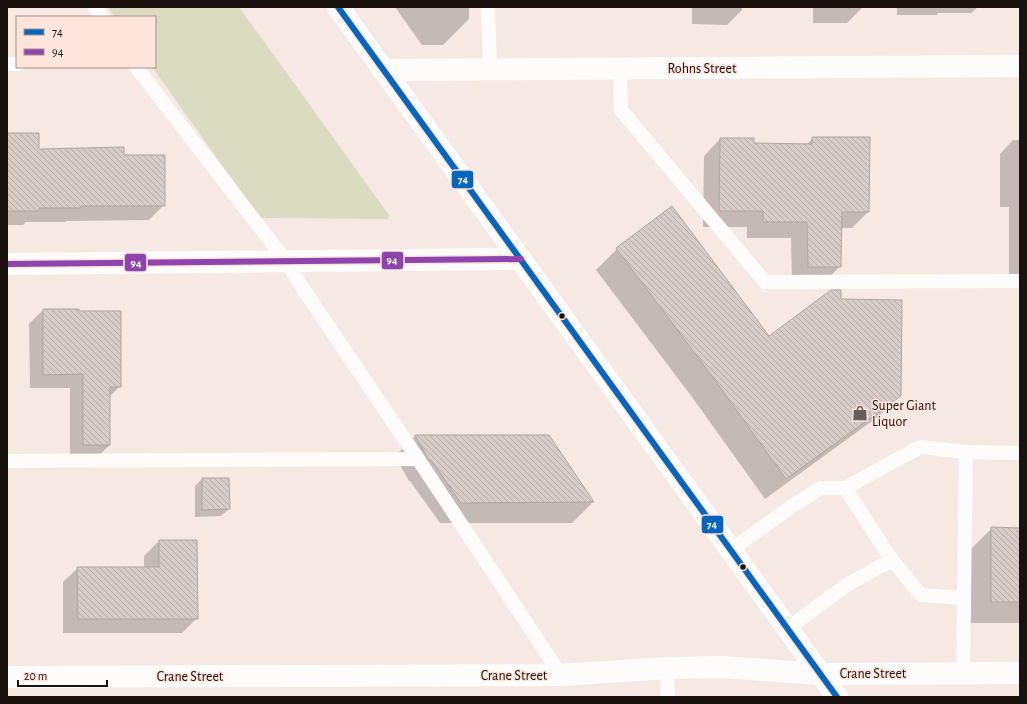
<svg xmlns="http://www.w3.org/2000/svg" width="1027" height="704" font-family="'Alegreya Sans',sans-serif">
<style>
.grass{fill:#dbdbc2}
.shadow{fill:#0003}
.building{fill:url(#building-back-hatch);stroke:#b0a5a1}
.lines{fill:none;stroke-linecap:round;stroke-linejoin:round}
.service{stroke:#fefcfb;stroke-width:14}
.minor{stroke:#fefcfb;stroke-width:22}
.primary{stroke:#fefcfb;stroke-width:22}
.bus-1-casing{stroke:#fee4da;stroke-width:9}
.bus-2-casing{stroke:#fee4da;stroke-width:9}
.bus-1{stroke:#0065bd;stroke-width:6}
.bus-2{stroke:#8e44ad;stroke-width:6}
.bus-dot{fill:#1a120f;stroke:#fee4da;stroke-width:1.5}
.labels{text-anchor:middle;stroke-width:3;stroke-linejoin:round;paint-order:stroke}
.street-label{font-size:14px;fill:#1a120f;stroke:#fee4da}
.poi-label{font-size:14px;fill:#1a120f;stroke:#fee4da;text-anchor:start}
.line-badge{stroke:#fee4da;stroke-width:1.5}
.badge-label{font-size:11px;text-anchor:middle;font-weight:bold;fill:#fff}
</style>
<defs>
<pattern id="building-back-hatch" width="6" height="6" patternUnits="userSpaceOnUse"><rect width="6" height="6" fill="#d7ccc7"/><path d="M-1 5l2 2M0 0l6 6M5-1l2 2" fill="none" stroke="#b8aeaa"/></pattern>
</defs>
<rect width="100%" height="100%" fill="#f6e8e2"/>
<!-- grass -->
<polygon class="grass" points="108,7 239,7 389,215 388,219 260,218 152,67 155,67 155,17 115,17"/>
<!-- shadow -->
<g class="shadow">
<polygon points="395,7 469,7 469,19 443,45 422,45"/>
<polygon points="692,7 742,7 742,10 727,25 692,24"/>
<polygon points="813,7 861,7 861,9 847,23 813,23"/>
<polygon points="897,7 978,7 971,13 938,13 937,15 897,15"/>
<polygon points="7,134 38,150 123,156 164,205 149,220 67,221 65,222 26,222 23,225 7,225"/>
<polygon points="813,138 868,212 852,228 841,228 840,266 824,283 792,283 791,238 747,238 747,227 703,227 704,156 720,139 753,144 806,145"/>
<polygon points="1013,140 1020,140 1020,274 1009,274 1009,207 1000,207 1000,154"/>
<polygon points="617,249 769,337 840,300 900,395 879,416 765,499 692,397 596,270"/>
<polygon points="43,310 78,310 120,386 109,397 110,445 96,458 70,459 70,388 30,388 29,324"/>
<polygon points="415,436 548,436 593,502 572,523 440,523 410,481 409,481 395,456"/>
<polygon points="202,479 229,509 221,516 195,517 195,486"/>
<polygon points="992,528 1020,529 1020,623 971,623 971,549"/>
<polygon points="159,541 196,619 182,633 63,633 63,582 78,568 144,568 144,556"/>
</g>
<!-- building -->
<g class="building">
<polygon points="7,133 39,133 39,149 124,147 124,155 165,155 165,206 81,206 81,208 39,208 39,211 7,211"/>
<polygon points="812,137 870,137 869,212 842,212 841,267 808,267 807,222 763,222 763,211 719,211 720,138 754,138 754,143 812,144"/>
<polygon points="672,206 769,336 831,290 841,290 841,299 902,300 901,396 786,479 712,376 616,248"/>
<polygon points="43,309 79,309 79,311 121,311 121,387 110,387 110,445 83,445 83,374 43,375"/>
<polygon points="415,435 549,435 594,502 461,503 431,460 429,460"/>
<polygon points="202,478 229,478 230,509 202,510"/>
<polygon points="991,527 1020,528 1020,602 991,602"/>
<polygon points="159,540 197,540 198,619 78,619 77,567 159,567"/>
</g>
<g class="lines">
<!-- service -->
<g class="service">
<polyline points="95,7 102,17"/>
<polyline points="488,7 490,69"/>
<polyline points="7,64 17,64"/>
<polyline points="136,67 286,261 304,290 418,459 561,675"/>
<polyline points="620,69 621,110 765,282 1020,281"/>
<polyline points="7,461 418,459"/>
<polyline points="845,488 920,447 966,452"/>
<polyline points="731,550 792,506 821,488 845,488 892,560 848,584 787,629"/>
<polyline points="892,560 921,595 964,598"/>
<polyline points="667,668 668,697"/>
<polyline points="963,673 966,452 1020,453"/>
</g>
<!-- minor -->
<g class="minor">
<polyline points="383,70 1020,66"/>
<polyline points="7,264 521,259"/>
<polyline points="7,677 561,675 667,668 722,667 820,674 1020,673"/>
</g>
<!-- primary -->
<polyline class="primary" points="338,7 837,697"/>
<defs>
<polyline id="bus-1" points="338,7 837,697"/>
<polyline id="bus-2" points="7,264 521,259"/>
</defs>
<!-- bus-1 casing -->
<use href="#bus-1" class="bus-1-casing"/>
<!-- bus-2 casing -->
<use href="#bus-2" class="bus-2-casing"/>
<!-- bus-1 -->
<use href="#bus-1" class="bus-1"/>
<!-- bus-2 -->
<use href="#bus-2" class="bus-2"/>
</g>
<!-- icons -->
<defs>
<symbol id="shop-bare" viewBox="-9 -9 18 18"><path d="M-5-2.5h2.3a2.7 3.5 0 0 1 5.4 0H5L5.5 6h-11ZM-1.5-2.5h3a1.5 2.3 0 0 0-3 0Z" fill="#675d59" stroke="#fee4da" stroke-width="2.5" paint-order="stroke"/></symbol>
</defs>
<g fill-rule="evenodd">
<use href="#shop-bare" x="849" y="402" width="22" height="22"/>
</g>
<!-- markers -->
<g class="bus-dot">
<circle cx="562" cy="316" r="3.5"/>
<circle cx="743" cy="567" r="3.5"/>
</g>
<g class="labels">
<!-- street labels -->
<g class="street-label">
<text x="702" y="73">Rohns Street</text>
<text x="873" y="678">Crane Street</text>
<text x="514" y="680">Crane Street</text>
<text x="190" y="681">Crane Street</text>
</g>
<!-- poi labels -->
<g class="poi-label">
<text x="872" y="410">Super Giant<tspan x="872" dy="16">Liquor</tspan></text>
</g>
</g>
<g class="line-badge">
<rect x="451" y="170" width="23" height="19" rx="4" fill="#0065bd"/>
<rect x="381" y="251" width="23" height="19" rx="4" fill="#8e44ad"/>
<rect x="124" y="253" width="23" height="19" rx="4" fill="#8e44ad"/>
<rect x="701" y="515" width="23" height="19" rx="4" fill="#0065bd"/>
</g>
<g class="badge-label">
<text x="463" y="183">74</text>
<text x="392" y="264">94</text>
<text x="136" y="267">94</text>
<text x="712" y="528">74</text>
</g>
<!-- border -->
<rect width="1027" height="704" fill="none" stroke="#1a120f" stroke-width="16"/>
<!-- legend -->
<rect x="16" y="16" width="140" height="52" fill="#fee4da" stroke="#a39089"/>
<rect x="24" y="29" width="20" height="6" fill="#0065bd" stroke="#a39089"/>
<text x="52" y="36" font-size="12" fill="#1a120f">74</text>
<rect x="24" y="49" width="20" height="6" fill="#8e44ad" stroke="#a39089"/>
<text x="52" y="56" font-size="12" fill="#1a120f">94</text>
<!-- scale -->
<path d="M18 680v6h89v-6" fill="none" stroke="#1a120f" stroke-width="2"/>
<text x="24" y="680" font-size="12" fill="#1a120f" stroke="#fee4da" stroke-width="3" paint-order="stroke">20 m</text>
</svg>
